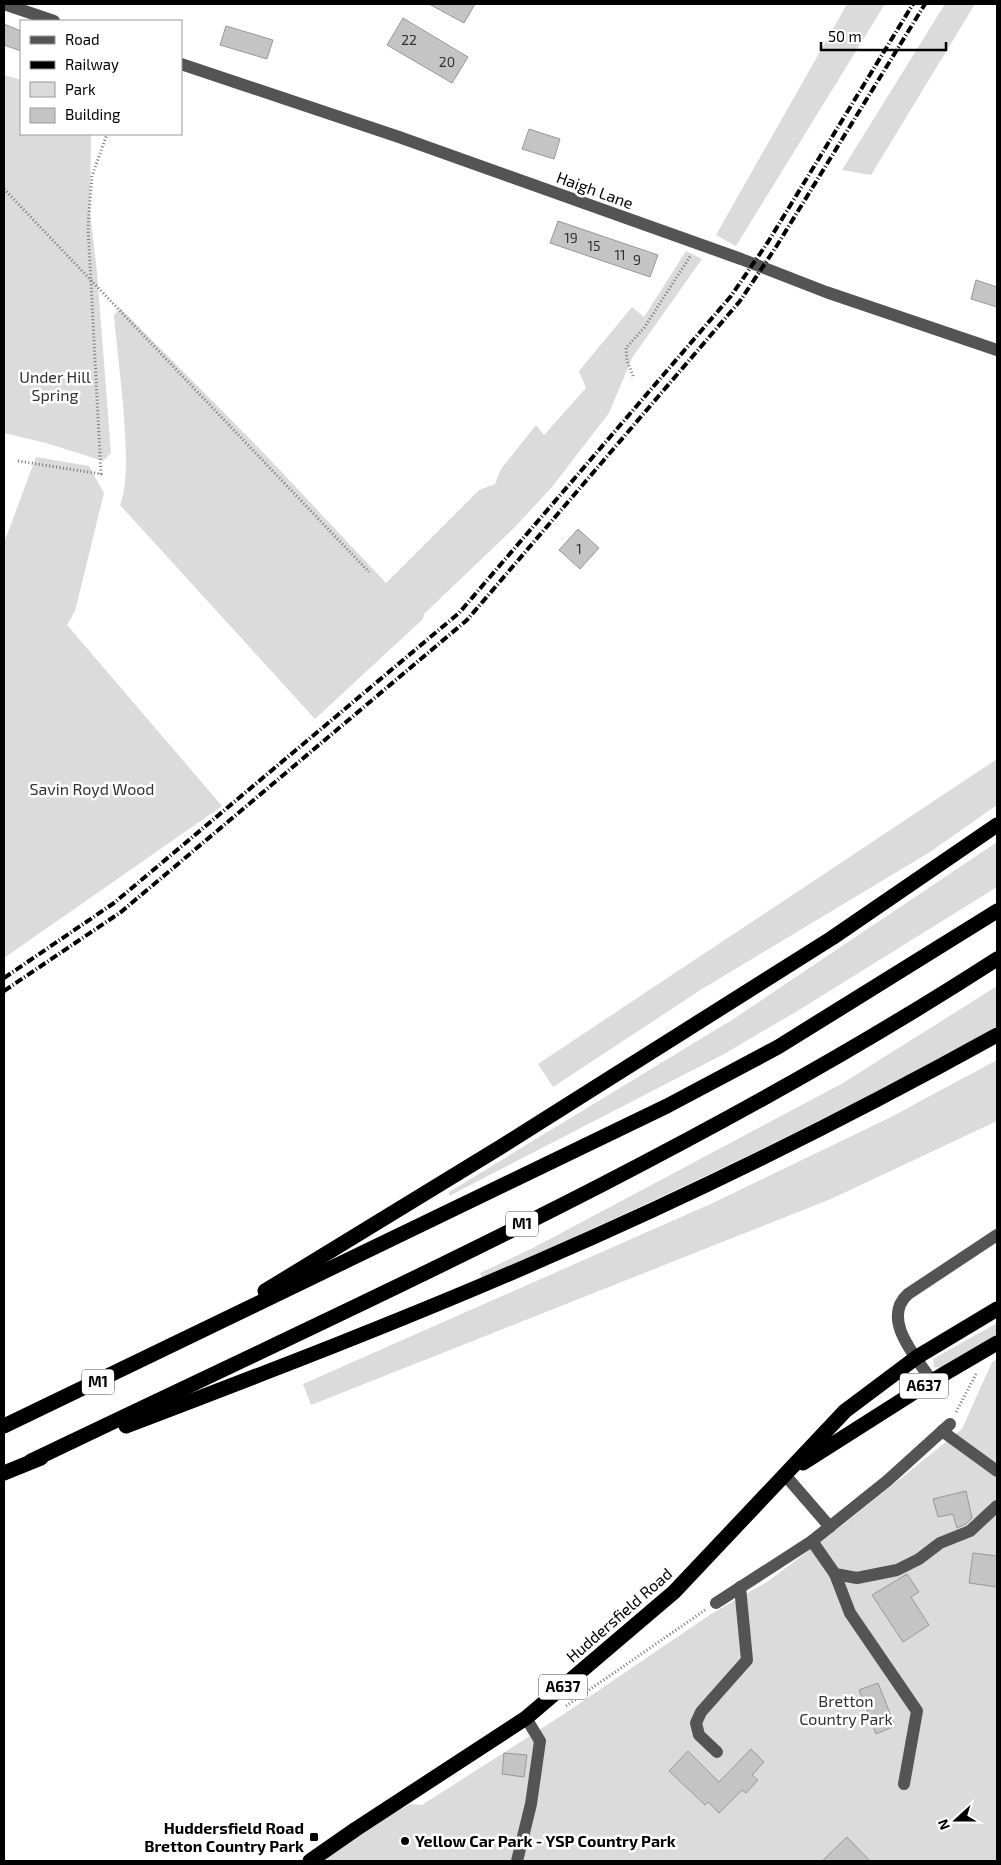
<svg xmlns="http://www.w3.org/2000/svg" width="1001" height="1865" font-family="'Exo 2',sans-serif">
<style>
.green{fill:#dbdbdb}
.building{fill:#c4c4c4;stroke:#989898}
.lines{fill:none;stroke-linecap:round;stroke-linejoin:round}
.path{stroke:#767676;stroke-width:3;stroke-dasharray:1 2.5;stroke-linecap:butt}
.minor{stroke:#545454;stroke-width:12}
.highway{stroke:#000;stroke-width:15}
.rail{stroke:#000;stroke-width:4;stroke-dasharray:8 2.5 1 2.5;stroke-linecap:butt}
.poi-dot{fill:#000;stroke:#fff;stroke-width:2}
.labels{text-anchor:middle;stroke-width:5;stroke-linejoin:round;paint-order:stroke}
.number-label{font-size:14px;fill:#313131}
.shield{fill:#fff;stroke:#4c4c4c;stroke-width:1}
.shield-label{font-size:15px;font-weight:bold;fill:#000}
.street-label{font-size:16px;fill:#000;stroke:#fff}
.park-label{font-size:16px;fill:#323232;stroke:#fff}
.poi-label{font-size:16px;font-weight:bold;fill:#000;stroke:#fff;text-anchor:end}
</style>
<rect width="100%" height="100%" fill="#fff"/>
<!-- green -->
<g class="green">
<polygon points="847,4 885,4 736,246 716,235"/>
<polygon points="945,4 975,4 871,175 842,170"/>
<polygon points="4,75 21,80 21,134 91,134 90,212 97,272 111,453 103,461 46,443 4,433"/>
<path d="M686,251L702,259L632,358L609,413L552,487L515,527L424,614L423,619L315,719L120,505C135,470 117,358 114,315L120,308L259,448L386,583L479,490L495,484L501,469L536,425L544,435L586,388L579,371L632,307L644,317Z"/>
<polygon points="36,457 89,466 104,493 75,611 67,625 222,806 4,958 4,543"/>
<polygon points="997,759 997,805 930,852 702,989 553,1087 538,1064"/>
<polygon points="997,842 997,887 799,1010 724,1054 449,1196 449,1192 735,1018"/>
<path d="M997,986V1026C831,1120 656,1201 482,1278L480,1273L533,1248L843,1083Z"/>
<polygon points="997,1060 997,1121 831,1199 311,1405 303,1384 715,1202 889,1118"/>
<polygon points="997,1323 997,1336 941,1368 934,1367 933,1359"/>
<polygon points="997,1359 997,1861 322,1861 357,1833 410,1804 422,1805 561,1716 711,1614 767,1582 844,1524 962,1429 992,1362"/>
</g>
<!-- building -->
<g class="building">
<polygon points="429,4 475,4 464,23"/>
<polygon points="403,18 468,57 452,83 387,45"/>
<polygon points="4,24 21,31 21,51 4,45"/>
<polygon points="226,26 273,40 267,59 220,45"/>
<polygon points="529,129 560,139 554,159 522,149"/>
<polygon points="558,221 658,255 650,277 550,243"/>
<polygon points="976,280 997,287 997,307 971,299"/>
<polygon points="578,529 599,548 580,569 559,550"/>
<polygon points="966,1491 972,1518 966,1524 957,1528 953,1514 938,1517 933,1499"/>
<polygon points="973,1553 997,1556 997,1587 969,1583"/>
<polygon points="907,1574 919,1592 911,1597 929,1625 903,1642 872,1595"/>
<polygon points="878,1683 895,1726 876,1734 859,1690"/>
<polygon points="751,1749 764,1762 752,1775 758,1780 746,1793 742,1790 719,1813 708,1802 705,1805 669,1771 688,1751 719,1782"/>
<polygon points="504,1753 527,1755 524,1777 502,1774"/>
<polygon points="847,1837 870,1861 822,1861"/>
</g>
<g class="lines">
<!-- path -->
<g class="path">
<polyline points="4,189 369,572"/>
<polyline points="633,376 627,361 626,348 644,328 691,255"/>
<polyline points="18,461 101,474 88,227 92,176 107,134"/>
<polyline points="956,1412 976,1374"/>
<polyline points="566,1706 705,1610"/>
</g>
<!-- minor -->
<g class="minor">
<polyline points="4,4 54,21"/>
<polyline points="181,64 399,137 741,259 826,292 997,350"/>
<path d="M932,1381C917,1358 880,1319 908,1294L997,1235"/>
<polyline points="942,1431 997,1471"/>
<polyline points="785,1475 830,1527"/>
<polyline points="812,1541 835,1574 857,1578 897,1570 919,1559 940,1543 970,1531 997,1506"/>
<polyline points="835,1574 850,1613 917,1711 904,1784"/>
<polyline points="716,1603 812,1541 887,1481 950,1424"/>
<polyline points="717,1752 699,1735 696,1723 701,1712 747,1660 740,1587"/>
<polyline points="517,1861 531,1804 540,1741 526,1718"/>
</g>
<!-- highway -->
<g class="highway">
<polyline points="265,1291 499,1148 832,938 997,825"/>
<polyline points="4,1426 667,1106 778,1047 997,911"/>
<path d="M126,1426C265,1373 404,1320 541,1260C696,1193 849,1117 997,1035"/>
<path d="M31,1461C358,1304 692,1156 997,959"/>
<polyline points="803,1463 932,1381 997,1343"/>
<polyline points="4,1473 41,1458"/>
<polyline points="310,1861 356,1829 526,1718 674,1592 845,1411 917,1357 997,1309"/>
</g>
<!-- rail -->
<g class="rail">
<polyline points="4,978 114,903 459,613 731,296 768,242 913,4"/>
<polyline points="4,991 121,912 467,620 740,301 776,247 925,4"/>
</g>
</g>
<!-- markers -->
<g class="poi-dot">
<rect x="309" y="1832" width="10" height="10" rx="2.5"/>
<circle cx="405" cy="1841" r="5"/>
</g>
<g class="labels">
<!-- number labels -->
<g class="number-label">
<text x="409" y="45">22</text>
<text x="447" y="67">20</text>
<text x="571" y="243">19</text>
<text x="594" y="251">15</text>
<text x="620" y="260">11</text>
<text x="637" y="265">9</text>
<text x="579" y="554">1</text>
</g>
<!-- shield labels -->
<g class="shield">
<rect x="506" y="1211.5" width="32" height="25" rx="4"/>
<rect x="82" y="1369.5" width="32" height="25" rx="4"/>
<rect x="900" y="1373.5" width="48" height="25" rx="4"/>
<rect x="539" y="1674.5" width="48" height="25" rx="4"/>
</g>
<g class="shield-label">
<text x="522" y="1229">M1</text>
<text x="98" y="1387">M1</text>
<text x="924" y="1391">A637</text>
<text x="563" y="1692">A637</text>
</g>
<!-- street labels -->
<g class="street-label">
<text transform="translate(595 190) rotate(20)" y="6">Haigh Lane</text>
<text transform="translate(619 1615) rotate(-41)" y="6">Huddersfield Road</text>
</g>
<!-- park labels -->
<g class="park-label">
<text x="55" y="383">Under Hill<tspan x="55" dy="18">Spring</tspan></text>
<text x="92" y="795">Savin Royd Wood</text>
<text x="846" y="1707">Bretton<tspan x="846" dy="18">Country Park</tspan></text>
</g>
<!-- poi labels -->
<g class="poi-label">
<text x="304" y="1834">Huddersfield Road<tspan x="304" dy="18">Bretton Country Park</tspan></text>
<text x="415" y="1847" text-anchor="start">Yellow Car Park - YSP Country Park</text>
</g>
</g>
<!-- border -->
<rect width="1001" height="1865" fill="none" stroke="#000000" stroke-width="10"/>
<!-- legend -->
<rect x="20" y="20" width="162" height="115" fill="#ffffff" stroke="#999999"/>
<rect x="30" y="36" width="25" height="8" fill="#545454" stroke="#999999"/>
<text x="65" y="45" font-size="15" fill="#000000">Road</text>
<rect x="30" y="61" width="25" height="8" fill="#000000" stroke="#999999"/>
<text x="65" y="70" font-size="15" fill="#000000">Railway</text>
<rect x="30" y="82" width="25" height="15" fill="#dbdbdb" stroke="#999999"/>
<text x="65" y="95" font-size="15" fill="#000000">Park</text>
<rect x="30" y="108" width="25" height="15" fill="#c4c4c4" stroke="#999999"/>
<text x="65" y="120" font-size="15" fill="#000000">Building</text>
<!-- north arrow -->
<g transform="translate(956 1820) rotate(249)" stroke="#ffffff" stroke-width="4" paint-order="stroke">
<path d="M0-4L9 19L0 12L-9 19Z" fill="#000000"/>
<text y="-8" font-size="14" font-weight="bold" text-anchor="middle" fill="#000000">N</text>
</g>
<!-- scale -->
<path d="M821 42v8h125v-8" fill="none" stroke="#000000" stroke-width="2.5"/>
<text x="828" y="42" font-size="15" fill="#000000" stroke="#ffffff" stroke-width="4" paint-order="stroke">50 m</text>
</svg>
